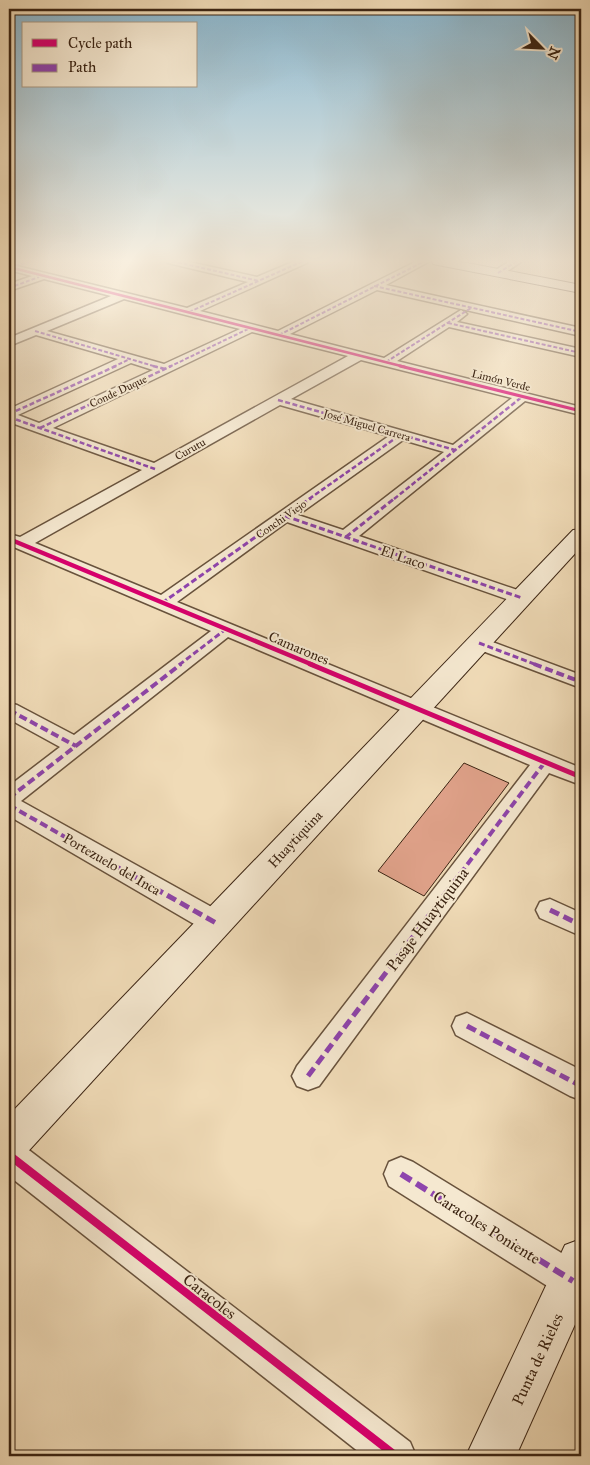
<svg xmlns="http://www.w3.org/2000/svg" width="590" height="1465" font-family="'IM FELL Great Primer',serif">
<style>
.building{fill:#e0a28a;stroke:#3b2413}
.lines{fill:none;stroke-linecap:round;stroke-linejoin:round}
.street-casing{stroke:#68523c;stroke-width:3}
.secondary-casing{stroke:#3b2413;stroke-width:2}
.street{fill:#f5e8d0;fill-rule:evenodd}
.secondary{fill:#f5e8d0;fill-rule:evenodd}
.quiet-far5{stroke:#8e44ad;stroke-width:2;stroke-dasharray:4 2;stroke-linecap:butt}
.quiet-far4{stroke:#8e44ad;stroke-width:2.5;stroke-dasharray:5 2.5;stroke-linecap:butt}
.quiet-far3{stroke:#8e44ad;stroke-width:3;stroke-dasharray:6 3;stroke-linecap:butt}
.quiet-far2{stroke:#8e44ad;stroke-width:4;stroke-dasharray:8 4;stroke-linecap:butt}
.quiet-far1{stroke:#8e44ad;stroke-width:5;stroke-dasharray:10 5;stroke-linecap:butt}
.quiet{stroke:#8e44ad;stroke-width:6;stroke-dasharray:12 6;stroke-linecap:butt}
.cycleway-far4-casing{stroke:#f5e8d0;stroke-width:4.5}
.cycleway-far3-casing{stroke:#f5e8d0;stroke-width:5}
.cycleway-far2-casing{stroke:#f5e8d0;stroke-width:7}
.cycleway-far1-casing{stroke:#f5e8d0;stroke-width:8}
.cycleway-casing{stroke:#f5e8d0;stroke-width:11}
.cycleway-far4{stroke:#d6006c;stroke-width:2.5}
.cycleway-far3{stroke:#d6006c;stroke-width:3}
.cycleway-far2{stroke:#d6006c;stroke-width:4.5}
.cycleway-far1{stroke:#d6006c;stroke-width:5}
.cycleway{stroke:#d6006c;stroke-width:8}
.labels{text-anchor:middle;stroke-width:4;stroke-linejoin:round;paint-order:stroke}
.far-street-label{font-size:11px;fill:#3b2413;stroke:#f5e8d0}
.street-label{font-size:14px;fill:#3b2413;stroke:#f5e8d0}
.near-street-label{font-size:16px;fill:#3b2413;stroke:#f5e8d0}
</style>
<rect width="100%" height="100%" fill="#f0dbb7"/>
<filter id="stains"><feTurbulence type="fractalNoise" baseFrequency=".004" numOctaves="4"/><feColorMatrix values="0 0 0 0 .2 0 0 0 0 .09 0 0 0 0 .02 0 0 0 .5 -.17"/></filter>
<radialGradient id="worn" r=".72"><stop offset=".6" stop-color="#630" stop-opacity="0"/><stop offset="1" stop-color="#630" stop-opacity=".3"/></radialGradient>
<!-- building -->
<polygon class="building" points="464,763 509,783 424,896 378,871"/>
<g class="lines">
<defs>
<g id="street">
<path d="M167,261H185L257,277L295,261H308L307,263L200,311L278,331L417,261H430L386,285L581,328V336L377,290L290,334L384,358L461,310L467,314L457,322L581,349V357L449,327L397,361L581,407V415L525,401L359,536L529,594L532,598L529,602L522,604L515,602L287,522L177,602L581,768V785L549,773L319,1086L308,1090L297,1086L292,1076L297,1066L530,765L228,637L21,801L226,915L230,923L226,931L216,934L206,931L9,816V786L60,747L9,719V703L17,705L74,735L211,631L9,545V534L20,537L142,470L9,422V409L118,359L36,335L9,346V338L111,296L44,279L9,291V284L32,276L9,270V264L187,308L248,282L168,263ZM124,299L240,329L164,364L47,331ZM252,332L348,356L154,463L53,428ZM361,360L381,365L512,398L453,445L291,399ZM131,363L153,370L39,423L18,415ZM280,405L389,436L161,595L35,543ZM403,440L444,452L343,530L298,515Z"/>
<polygon points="510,261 522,261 502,275 494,275 493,273 494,271"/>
<polygon points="479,637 581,675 581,688 472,647 469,643 472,639"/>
<polygon points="550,899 581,913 581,936 540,918 536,910 540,902"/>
<polygon points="467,1013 581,1070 581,1100 570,1096 456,1035 452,1026 456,1017"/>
<polygon points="9,1139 21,1144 410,1442 416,1456 364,1456 9,1176"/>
<polygon points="401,1157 413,1162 581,1265 581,1296 573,1299 560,1294 389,1186 384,1174 389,1162"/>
</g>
<g id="secondary">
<polygon points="432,261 457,261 581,285 581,293 438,265 433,264"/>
<polygon points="581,529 581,547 23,1157 9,1162 9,1115 573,530"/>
<polygon points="581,1239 581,1311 516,1456 466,1456 565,1245"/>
</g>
</defs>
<!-- street casing -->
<use href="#street" class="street-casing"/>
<!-- secondary casing -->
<use href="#secondary" class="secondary-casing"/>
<!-- street -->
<use href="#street" class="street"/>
<!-- secondary -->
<use href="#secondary" class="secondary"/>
<!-- quiet-far5 -->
<g class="quiet-far5">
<polyline points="172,261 259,281"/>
<polyline points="15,266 31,261"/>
<polyline points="498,273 517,261"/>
<polyline points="374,286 581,332"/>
<polyline points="9,288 39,277"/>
<polyline points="189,312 303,261"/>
<polyline points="448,323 581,353"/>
<polyline points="35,331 157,367"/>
<polyline points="279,335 425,261"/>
<polyline points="386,362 471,308"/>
<polyline points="113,367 130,359"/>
<polyline points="169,367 250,328"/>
</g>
<!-- quiet-far4 -->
<g class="quiet-far4">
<polyline points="153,366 165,369"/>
<polyline points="278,400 455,450"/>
<polyline points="9,414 116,366"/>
<polyline points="9,417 155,469"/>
<polyline points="40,428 171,366"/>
<polyline points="309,499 400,435"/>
<polyline points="394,499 523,396"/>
</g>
<!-- quiet-far3 -->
<g class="quiet-far3">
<polyline points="285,516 522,598"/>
<polyline points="346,537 395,498"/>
<polyline points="162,603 311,498"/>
<polyline points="479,643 537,665"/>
<polyline points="179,665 226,629"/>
</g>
<!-- quiet-far2 -->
<g class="quiet-far2">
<polyline points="534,664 581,682"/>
<polyline points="9,710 76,746"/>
<polyline points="9,798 181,664"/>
<polyline points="9,805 130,874"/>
<polyline points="460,874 545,762"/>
</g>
<!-- quiet-far1 -->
<g class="quiet-far1">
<polyline points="128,873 216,923"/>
<polyline points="550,910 581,925"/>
<polyline points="467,1026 581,1086"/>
<polyline points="308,1076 461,873"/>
</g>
<!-- quiet -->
<polyline class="quiet" points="401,1174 573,1281"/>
<defs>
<polyline id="cycleway-far4" points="9,267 405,367"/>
<polyline id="cycleway-far3" points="400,366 581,411"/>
<polyline id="cycleway-far2" points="9,539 313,665"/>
<polyline id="cycleway-far1" points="310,664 581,777"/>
<polyline id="cycleway" points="9,1155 396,1456"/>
</defs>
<!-- cycleway-far4 casing -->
<use href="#cycleway-far4" class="cycleway-far4-casing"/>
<!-- cycleway-far3 casing -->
<use href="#cycleway-far3" class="cycleway-far3-casing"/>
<!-- cycleway-far2 casing -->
<use href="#cycleway-far2" class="cycleway-far2-casing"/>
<!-- cycleway-far1 casing -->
<use href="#cycleway-far1" class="cycleway-far1-casing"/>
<!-- cycleway casing -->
<use href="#cycleway" class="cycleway-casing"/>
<!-- cycleway-far4 -->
<use href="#cycleway-far4" class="cycleway-far4"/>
<!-- cycleway-far3 -->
<use href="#cycleway-far3" class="cycleway-far3"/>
<!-- cycleway-far2 -->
<use href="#cycleway-far2" class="cycleway-far2"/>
<!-- cycleway-far1 -->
<use href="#cycleway-far1" class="cycleway-far1"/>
<!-- cycleway -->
<use href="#cycleway" class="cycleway"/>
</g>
<!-- sky -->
<linearGradient id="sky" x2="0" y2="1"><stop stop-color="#89b7d0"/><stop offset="0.56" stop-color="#f8efdf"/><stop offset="1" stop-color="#f8efdf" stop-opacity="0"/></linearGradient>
<rect width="590" height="466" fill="url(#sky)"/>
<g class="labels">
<!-- far-street labels -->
<g class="far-street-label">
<text transform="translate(501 380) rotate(14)" y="4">Limón Verde</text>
<text transform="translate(118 391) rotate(-25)" y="4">Conde Duque</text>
<text transform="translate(367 425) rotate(16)" y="4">José Miguel Carrera</text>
<text transform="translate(190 449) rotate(-29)" y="4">Curutu</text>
<text transform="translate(281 519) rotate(-35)" y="4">Conchi Viejo</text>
</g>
<!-- street labels -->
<g class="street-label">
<text transform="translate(403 557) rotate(19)" y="5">El Laco</text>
<text transform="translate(299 648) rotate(23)" y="5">Camarones</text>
<text transform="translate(295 839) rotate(-47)" y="5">Huaytiquina</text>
<text transform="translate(112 864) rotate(30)" y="5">Portezuelo del Inca</text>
</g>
<!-- near-street labels -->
<g class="near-street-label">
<text transform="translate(427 919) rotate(-53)" y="6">Pasaje Huaytiquina</text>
<text transform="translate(487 1227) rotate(32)" y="6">Caracoles Poniente</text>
<text transform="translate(210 1296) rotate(38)" y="6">Caracoles</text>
<text transform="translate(537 1359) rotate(-65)" y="6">Punta de Rieles</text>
</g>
</g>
<!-- margin -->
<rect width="590" height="1465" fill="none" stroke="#f0dbb7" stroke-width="30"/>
<rect x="10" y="10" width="570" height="1445" fill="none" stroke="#3b2413" stroke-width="2.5"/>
<rect x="15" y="15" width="560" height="1435" fill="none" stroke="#3b2413"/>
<!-- legend -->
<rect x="22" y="22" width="175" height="65" fill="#f5e8d0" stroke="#ab9a84"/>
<rect x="32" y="39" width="25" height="8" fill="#d6006c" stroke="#ab9a84"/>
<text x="68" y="48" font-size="15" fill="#3b2413">Cycle path</text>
<rect x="32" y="64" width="25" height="8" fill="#8e44ad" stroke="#ab9a84"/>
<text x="68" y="72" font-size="15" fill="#3b2413">Path</text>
<!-- north arrow -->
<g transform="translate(542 48) rotate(114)" stroke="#f5e8d0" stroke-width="4" paint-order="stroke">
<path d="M0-4L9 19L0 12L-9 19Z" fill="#3b2413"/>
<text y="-8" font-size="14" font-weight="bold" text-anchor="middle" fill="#3b2413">N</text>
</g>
<rect width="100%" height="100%" filter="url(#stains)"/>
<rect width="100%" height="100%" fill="url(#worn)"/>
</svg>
